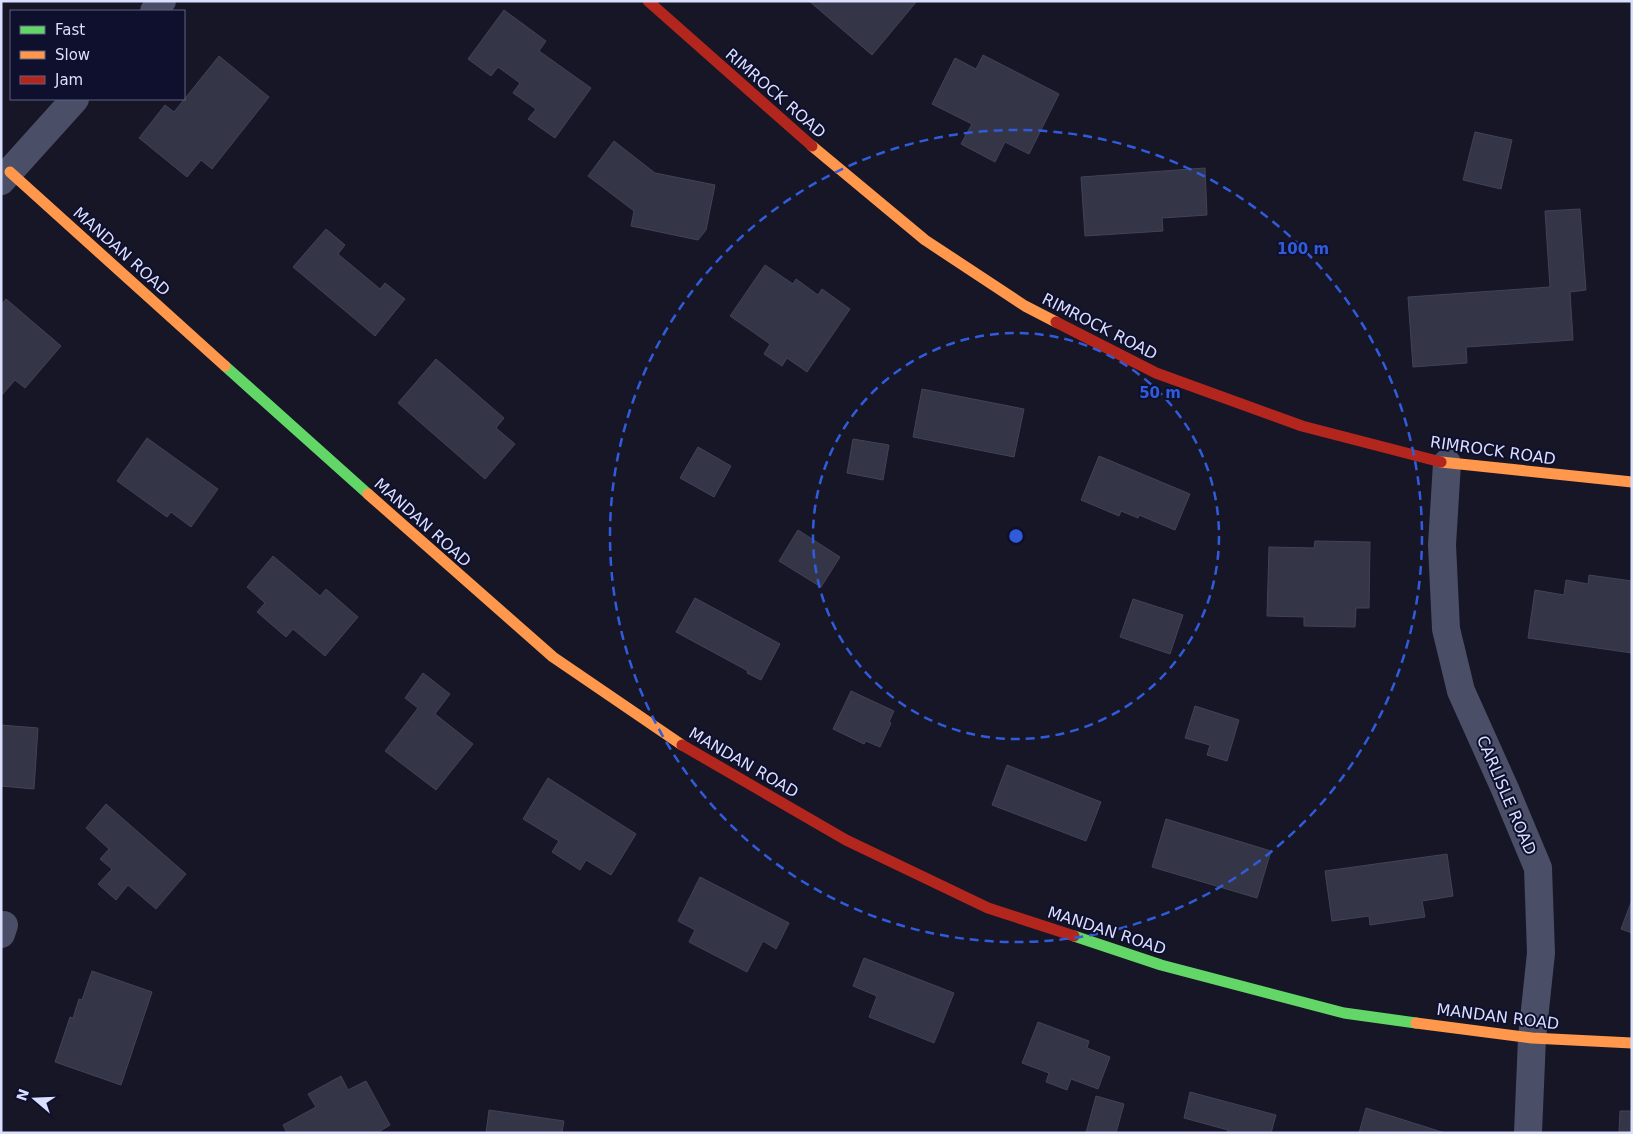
<svg xmlns="http://www.w3.org/2000/svg" width="1633" height="1134" font-family="'DejaVu Sans',sans-serif">
<style>
.building{fill:#343547;stroke:#414259}
.lines{fill:none;stroke-linecap:round;stroke-linejoin:round}
.street{stroke:#4a4f67;stroke-width:28}
.fast{stroke:#63d668;stroke-width:11}
.slow{stroke:#ff974d;stroke-width:11}
.jam{stroke:#b3261e;stroke-width:11}
.ring{fill:none;stroke:#305cdc;stroke-width:2.5;stroke-dasharray:9 6}
.labels{text-anchor:middle;stroke-width:4;stroke-linejoin:round;paint-order:stroke}
.street-label{font-size:16px;fill:#dbdfff;stroke:#0f102d}
.centre{fill:#305cdc;stroke:#0f102d;stroke-width:2.5}
.ring-label{font-size:15px;text-anchor:middle;font-weight:bold;fill:#305cdc;stroke:#0f102d;stroke-width:4;stroke-linejoin:round;paint-order:stroke}
</style>
<rect width="100%" height="100%" fill="#161626"/>
<!-- building -->
<g class="building">
<polygon points="809,1 917,1 872,55"/>
<polygon points="504,10 546,41 539,51 591,88 555,138 528,119 536,109 513,93 520,83 498,67 491,76 468,59"/>
<polygon points="983,55 1059,94 1029,154 1005,142 995,162 961,144 972,124 932,104 955,58 976,69"/>
<polygon points="219,56 269,97 212,169 201,160 187,177 139,138 165,105 174,112"/>
<polygon points="1475,132 1512,140 1501,189 1463,180"/>
<polygon points="614,141 655,173 715,185 706,230 698,240 631,226 634,211 588,176"/>
<polygon points="1205,168 1207,215 1162,218 1163,231 1085,236 1081,177"/>
<polygon points="1580,209 1586,290 1570,292 1573,340 1466,347 1467,363 1413,367 1408,297 1550,287 1545,211"/>
<polygon points="326,229 345,245 338,254 380,289 385,283 405,299 375,336 293,267"/>
<polygon points="765,265 793,284 796,279 818,295 822,289 850,309 807,372 787,358 782,366 764,354 770,344 730,316"/>
<polygon points="6,299 61,346 25,388 15,380 1,396 1,305"/>
<polygon points="436,359 504,418 496,428 515,444 485,479 398,403"/>
<polygon points="922,389 1024,409 1014,457 913,437"/>
<polygon points="147,438 218,489 191,527 171,512 167,517 117,481"/>
<polygon points="853,439 889,445 883,480 847,473"/>
<polygon points="698,447 731,466 714,497 680,478"/>
<polygon points="1099,456 1190,494 1175,530 1139,515 1138,518 1121,511 1119,516 1081,500"/>
<polygon points="798,530 840,557 821,587 779,561"/>
<polygon points="1315,541 1370,542 1369,608 1356,608 1355,627 1304,626 1304,617 1267,616 1269,547 1314,548"/>
<polygon points="273,556 320,596 326,589 358,617 325,656 293,629 286,637 257,612 265,603 247,587"/>
<polygon points="1589,575 1632,581 1632,653 1528,638 1535,590 1564,595 1566,580 1588,584"/>
<polygon points="695,598 780,644 761,680 747,673 748,671 676,632"/>
<polygon points="1133,599 1183,615 1170,654 1120,637"/>
<polygon points="423,673 450,694 435,714 473,744 436,790 385,751 418,708 405,698"/>
<polygon points="851,691 894,711 889,722 891,723 880,747 866,741 864,744 833,729"/>
<polygon points="1195,706 1239,720 1227,761 1207,755 1210,745 1185,738"/>
<polygon points="1,725 38,728 34,789 1,786"/>
<polygon points="1007,765 1101,802 1086,841 992,805"/>
<polygon points="548,778 636,834 611,875 586,860 580,870 552,852 559,841 523,819"/>
<polygon points="106,804 186,874 156,909 128,885 116,900 98,884 112,869 100,859 109,849 86,828"/>
<polygon points="1166,819 1271,851 1257,898 1152,867"/>
<polygon points="1447,854 1453,896 1422,901 1425,917 1370,925 1369,916 1332,921 1325,871"/>
<polygon points="700,877 789,923 776,949 763,941 747,972 689,942 695,930 678,921"/>
<polygon points="1632,900 1632,933 1621,929"/>
<polygon points="864,958 954,993 934,1043 869,1017 877,996 853,986"/>
<polygon points="92,971 152,992 121,1085 55,1062 70,1017 73,1018 79,999 82,1000"/>
<polygon points="1038,1022 1089,1041 1087,1048 1110,1057 1098,1089 1071,1079 1067,1090 1046,1082 1049,1073 1022,1063"/>
<polygon points="341,1076 348,1090 366,1081 390,1125 377,1133 287,1133 283,1125 316,1107 308,1094"/>
<polygon points="1190,1092 1276,1115 1271,1133 1227,1133 1228,1130 1184,1118"/>
<polygon points="1096,1096 1124,1104 1116,1133 1086,1133"/>
<polygon points="1366,1108 1445,1133 1359,1133"/>
<polygon points="489,1110 564,1121 562,1132 567,1133 486,1133"/>
<polygon points="1620,1111 1632,1111 1632,1133 1619,1133"/>
</g>
<g class="lines">
<!-- street -->
<g class="street">
<polyline points="154,11 162,1"/>
<polyline points="1,181 75,99"/>
<polyline points="1447,463 1442,545 1446,629 1461,691 1505,789 1538,868 1541,953 1532,1038 1528,1133"/>
<polyline points="1,934 4,925"/>
</g>
<!-- fast -->
<g class="fast">
<polyline points="225,366 368,494"/>
<polyline points="1074,936 1161,965 1344,1013 1416,1023"/>
</g>
<!-- slow -->
<g class="slow">
<polyline points="812,146 925,240 1025,306 1056,322"/>
<polyline points="10,172 225,366"/>
<polyline points="1441,462 1632,482"/>
<polyline points="368,494 553,657 682,745"/>
<polyline points="1416,1023 1532,1038 1632,1043"/>
</g>
<!-- jam -->
<g class="jam">
<polyline points="648,1 812,146"/>
<polyline points="1056,322 1156,373 1302,426 1441,462"/>
<polyline points="682,745 846,840 988,908 1074,936"/>
</g>
</g>
<!-- distance rings -->
<g class="ring">
<circle cx="1016" cy="536" r="203"/>
<circle cx="1016" cy="536" r="406"/>
</g>
<g class="labels">
<!-- street labels -->
<g class="street-label">
<text transform="translate(776 93) rotate(41)" y="6">RIMROCK ROAD</text>
<text transform="translate(122 251) rotate(42)" y="6">MANDAN ROAD</text>
<text transform="translate(1100 326) rotate(27)" y="6">RIMROCK ROAD</text>
<text transform="translate(1493 450) rotate(8)" y="6">RIMROCK ROAD</text>
<text transform="translate(423 522) rotate(42)" y="6">MANDAN ROAD</text>
<text transform="translate(744 762) rotate(30)" y="6">MANDAN ROAD</text>
<text transform="translate(1507 795) rotate(67)" y="6">CARLISLE ROAD</text>
<text transform="translate(1107 930) rotate(18)" y="6">MANDAN ROAD</text>
<text transform="translate(1498 1016) rotate(7)" y="6">MANDAN ROAD</text>
</g>
</g>
<circle cx="1016" cy="536" r="8" class="centre"/>
<g class="ring-label">
<text x="1303" y="254">100 m</text>
<text x="1160" y="398">50 m</text>
</g>
<!-- border -->
<rect width="1633" height="1134" fill="none" stroke="#dbdfff" stroke-width="5"/>
<!-- legend -->
<rect x="10" y="10" width="175" height="90" fill="#0f102d" stroke="#616381"/>
<rect x="20" y="26" width="25" height="8" fill="#63d668" stroke="#616381"/>
<text x="55" y="35" font-size="15" fill="#dbdfff">Fast</text>
<rect x="20" y="51" width="25" height="8" fill="#ff974d" stroke="#616381"/>
<text x="55" y="60" font-size="15" fill="#dbdfff">Slow</text>
<rect x="20" y="76" width="25" height="8" fill="#b3261e" stroke="#616381"/>
<text x="55" y="85" font-size="15" fill="#dbdfff">Jam</text>
<!-- north arrow -->
<g transform="translate(35 1099) rotate(289)" stroke="#0f102d" stroke-width="4" paint-order="stroke">
<path d="M0-4L9 19L0 12L-9 19Z" fill="#dbdfff"/>
<text y="-8" font-size="14" font-weight="bold" text-anchor="middle" fill="#dbdfff">N</text>
</g>
</svg>
